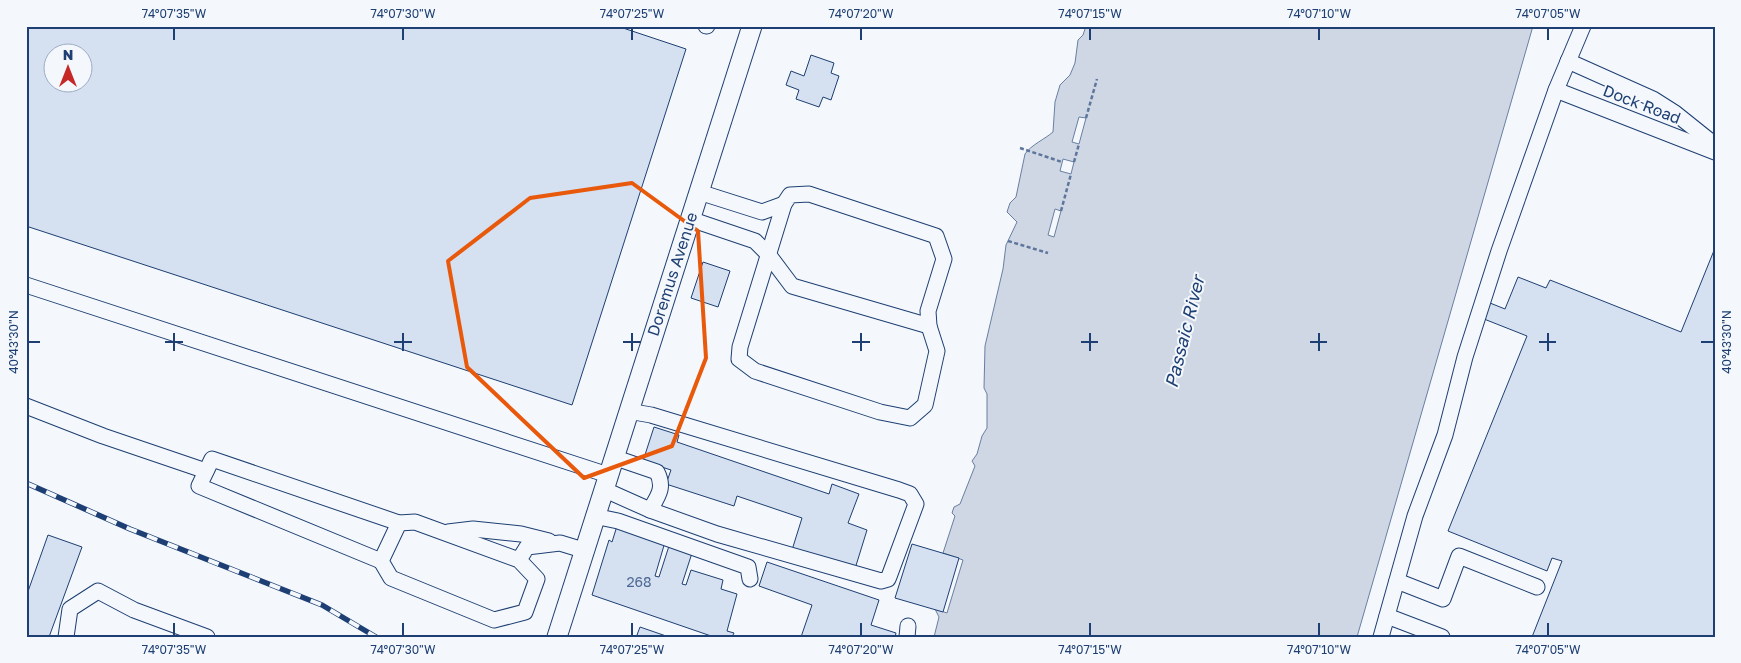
<svg xmlns="http://www.w3.org/2000/svg" width="1741" height="663" font-family="'Golos Text',sans-serif">
<style>
.water{fill:#cfd7e4;stroke:#687fa3}
.pier{fill:#f4f7fb;stroke:#687fa3}
.building{fill:#d5e0f0;stroke:#1d3f73;fill-rule:evenodd}
.lines{fill:none;stroke-linecap:round;stroke-linejoin:round}
.minor-casing{stroke:#1d3f73;stroke-width:17}
.major-casing{stroke:#1d3f73;stroke-width:21}
.path{stroke:#5e769c;stroke-width:2.5;stroke-dasharray:4 2.5;stroke-linecap:butt}
.minor{stroke:#f4f7fb;stroke-width:15}
.major{stroke:#f4f7fb;stroke-width:19}
.rail-casing{stroke:#1d3f73;stroke-width:5.5}
.rail{stroke:#f4f7fb;stroke-width:4;stroke-dasharray:11;stroke-linecap:butt}
.marked{fill:none;stroke:#e8590c;stroke-width:4;stroke-linejoin:round}
.ticks{fill:none;stroke:#1d3f73;stroke-width:2}
.labels{text-anchor:middle;stroke-width:4;stroke-linejoin:round;paint-order:stroke}
.number-label{font-size:14px;fill:#4b6792}
.street-label{font-size:16px;fill:#1d3f73;stroke:#f4f7fb}
.water-label{font-size:18px;font-style:italic;fill:#1d3f73;stroke:#f4f7fb}
.neatline{fill:none;stroke:#1d3f73;stroke-width:2}
.ticks-label{font-size:12px;text-anchor:middle;fill:#1d3f73}
</style>
<rect width="100%" height="100%" fill="#f4f7fb"/>
<!-- water -->
<path class="water" d="M1086,26H1533L1357,637H934L939,617L935,609L943,553L955,516L952,513L954,507L960,504L975,466L972,461L977,454L982,436L987,428V394L984,388L985,346L1003,269L1006,245L1017,222L1007,212L1010,203L1016,197L1025,154C1031,145 1045,139 1053,132L1055,102L1060,85L1070,75L1075,63L1078,40L1083,35Z"/>
<!-- pier -->
<g class="pier">
<polygon points="1079,117 1086,118 1079,144 1072,142"/>
<polygon points="1063,159 1074,162 1071,174 1060,171"/>
<polygon points="1055,209 1061,211 1054,237 1048,235"/>
<polygon points="943,553 963,560 947,613 935,609"/>
</g>
<!-- building -->
<g class="building">
<path d="M26,26H617L686,49L572,405L26,226ZM52,52H82V82H52Z"/>
<polygon points="811,55 834,63 831,73 839,76 831,100 823,97 819,107 796,99 799,90 786,85 791,71 804,76"/>
<polygon points="1715,248 1715,637 1532,637 1562,561 1552,558 1547,571 1448,531 1527,336 1484,319 1490,303 1505,309 1518,277 1546,288 1550,280 1681,332"/>
<polygon points="703,262 730,271 718,307 691,298"/>
<polygon points="654,427 679,435 677,442 829,494 832,484 859,494 848,523 867,530 854,572 792,550 802,518 737,496 734,506 666,484 671,470 643,461"/>
<polygon points="617,526 665,542 655,576 659,577 669,546 692,553 682,584 686,585 691,570 723,580 721,589 737,594 727,631 734,633 732,637 714,637 592,595 609,540 612,542"/>
<polygon points="48,535 82,547 49,637 26,637 26,597"/>
<polygon points="912,544 959,558 943,612 895,598"/>
<polygon points="767,562 879,600 871,625 896,633 895,637 801,637 812,605 759,586"/>
<polygon points="640,627 669,637 642,637 637,635"/>
</g>
<g class="lines">
<defs>
<g id="minor">
<polyline points="706,26 707,26"/>
<polyline points="1568,61 1653,99 1675,113 1715,145"/>
<polyline points="1556,90 1715,152"/>
<polyline points="699,192 762,212 784,204"/>
<polygon points="809,194 936,236 944,259 928,311 929,326 937,351 925,405 910,418 880,412 755,371 739,359 740,347 784,204 790,195"/>
<polyline points="690,219 755,241 768,254 792,286 929,326"/>
<polyline points="26,285 608,475"/>
<polyline points="26,406 103,436 206,471"/>
<path d="M613,457L657,472C665,488 658,496 650,510"/>
<polyline points="603,489 650,510 717,534 881,581 888,579 890,574 916,504 910,494 899,490 651,415 628,411"/>
<polyline points="594,516 618,521 748,567 750,579"/>
<polyline points="448,532 473,529 521,534 549,541"/>
<polyline points="519,560 537,579 525,612 494,620 391,578 381,561 399,523 415,522 519,560 527,547 560,543 583,550"/>
<polyline points="381,561 199,486 212,459 399,523"/>
<polyline points="1397,581 1443,599 1459,556 1537,587"/>
<polyline points="1387,616 1442,637"/>
<polyline points="66,637 70,609 98,591 134,610 207,637"/>
<polyline points="907,637 908,626"/>
<polyline points="1381,637 1415,516 1445,435 1465,357 1499,251 1556,90 1583,26"/>
</g>
<polyline id="major" points="557,637 752,26"/>
</defs>
<!-- minor casing -->
<use href="#minor" class="minor-casing"/>
<!-- major casing -->
<use href="#major" class="major-casing"/>
<!-- path -->
<g class="path">
<polyline points="1086,118 1097,79"/>
<polyline points="1020,148 1062,162"/>
<polyline points="1074,162 1079,144"/>
<polyline points="1061,211 1071,174"/>
<polyline points="1008,241 1048,253"/>
</g>
<!-- minor -->
<use href="#minor" class="minor"/>
<!-- major -->
<use href="#major" class="major"/>
<defs>
<polyline id="rail" points="26,483 130,529 322,605 376,637"/>
</defs>
<!-- rail casing -->
<use href="#rail" class="rail-casing"/>
<!-- rail -->
<use href="#rail" class="rail"/>
</g>
<!-- marked area -->
<path class="marked" d="M632,183L698,231L706,358L672,446L584,478L467,367L448,261L530,198Z"/>
<!-- ticks -->
<path class="ticks" d="M174,28V40M403,28V40M632,28V40M861,28V40M1090,28V40M1319,28V40M1548,28V40M174,333V351M403,333V351M632,333V351M861,333V351M1090,333V351M1319,333V351M1548,333V351M28,342H40M165,342H183M394,342H412M623,342H641M852,342H870M1081,342H1098M1310,342H1327M1539,342H1556M1701,342H1714M174,623V636M403,623V636M632,623V636M861,623V636M1090,623V636M1319,623V636M1548,623V636"/>
<g class="labels">
<!-- number labels -->
<g class="number-label">
<text x="639" y="587">268</text>
</g>
<!-- street labels -->
<g class="street-label">
<text transform="translate(1642 104) rotate(21)" y="6">Dock Road</text>
<text transform="translate(672 274) rotate(-72)" y="6">Doremus Avenue</text>
</g>
<!-- water labels -->
<g class="water-label">
<text transform="translate(1185 332) rotate(-76)" y="6">Passaic River</text>
</g>
</g>
<!-- border -->
<rect width="1741" height="663" fill="none" stroke="#f4f7fb" stroke-width="55"/>
<!-- north arrow -->
<g transform="translate(68 68)"><circle r="24" fill="#f4f7fb" stroke="#9eadc5"/>
<path d="M0-4L9 19L0 12L-9 19Z" fill="#c62828"/>
<text y="-8" font-size="14" font-weight="bold" text-anchor="middle" fill="#1d3f73">N</text>
</g>
<rect x="28" y="28" width="1686" height="608" class="neatline"/>
<g class="ticks-label">
<text x="174" y="18">74°07'35"W</text>
<text x="403" y="18">74°07'30"W</text>
<text x="632" y="18">74°07'25"W</text>
<text x="861" y="18">74°07'20"W</text>
<text x="1090" y="18">74°07'15"W</text>
<text x="1319" y="18">74°07'10"W</text>
<text x="1548" y="18">74°07'05"W</text>
<text transform="translate(14 342) rotate(-90)" y="4">40°43'30"N</text>
<text transform="translate(1727 342) rotate(-90)" y="4">40°43'30"N</text>
<text x="174" y="654">74°07'35"W</text>
<text x="403" y="654">74°07'30"W</text>
<text x="632" y="654">74°07'25"W</text>
<text x="861" y="654">74°07'20"W</text>
<text x="1090" y="654">74°07'15"W</text>
<text x="1319" y="654">74°07'10"W</text>
<text x="1548" y="654">74°07'05"W</text>
</g>
</svg>
